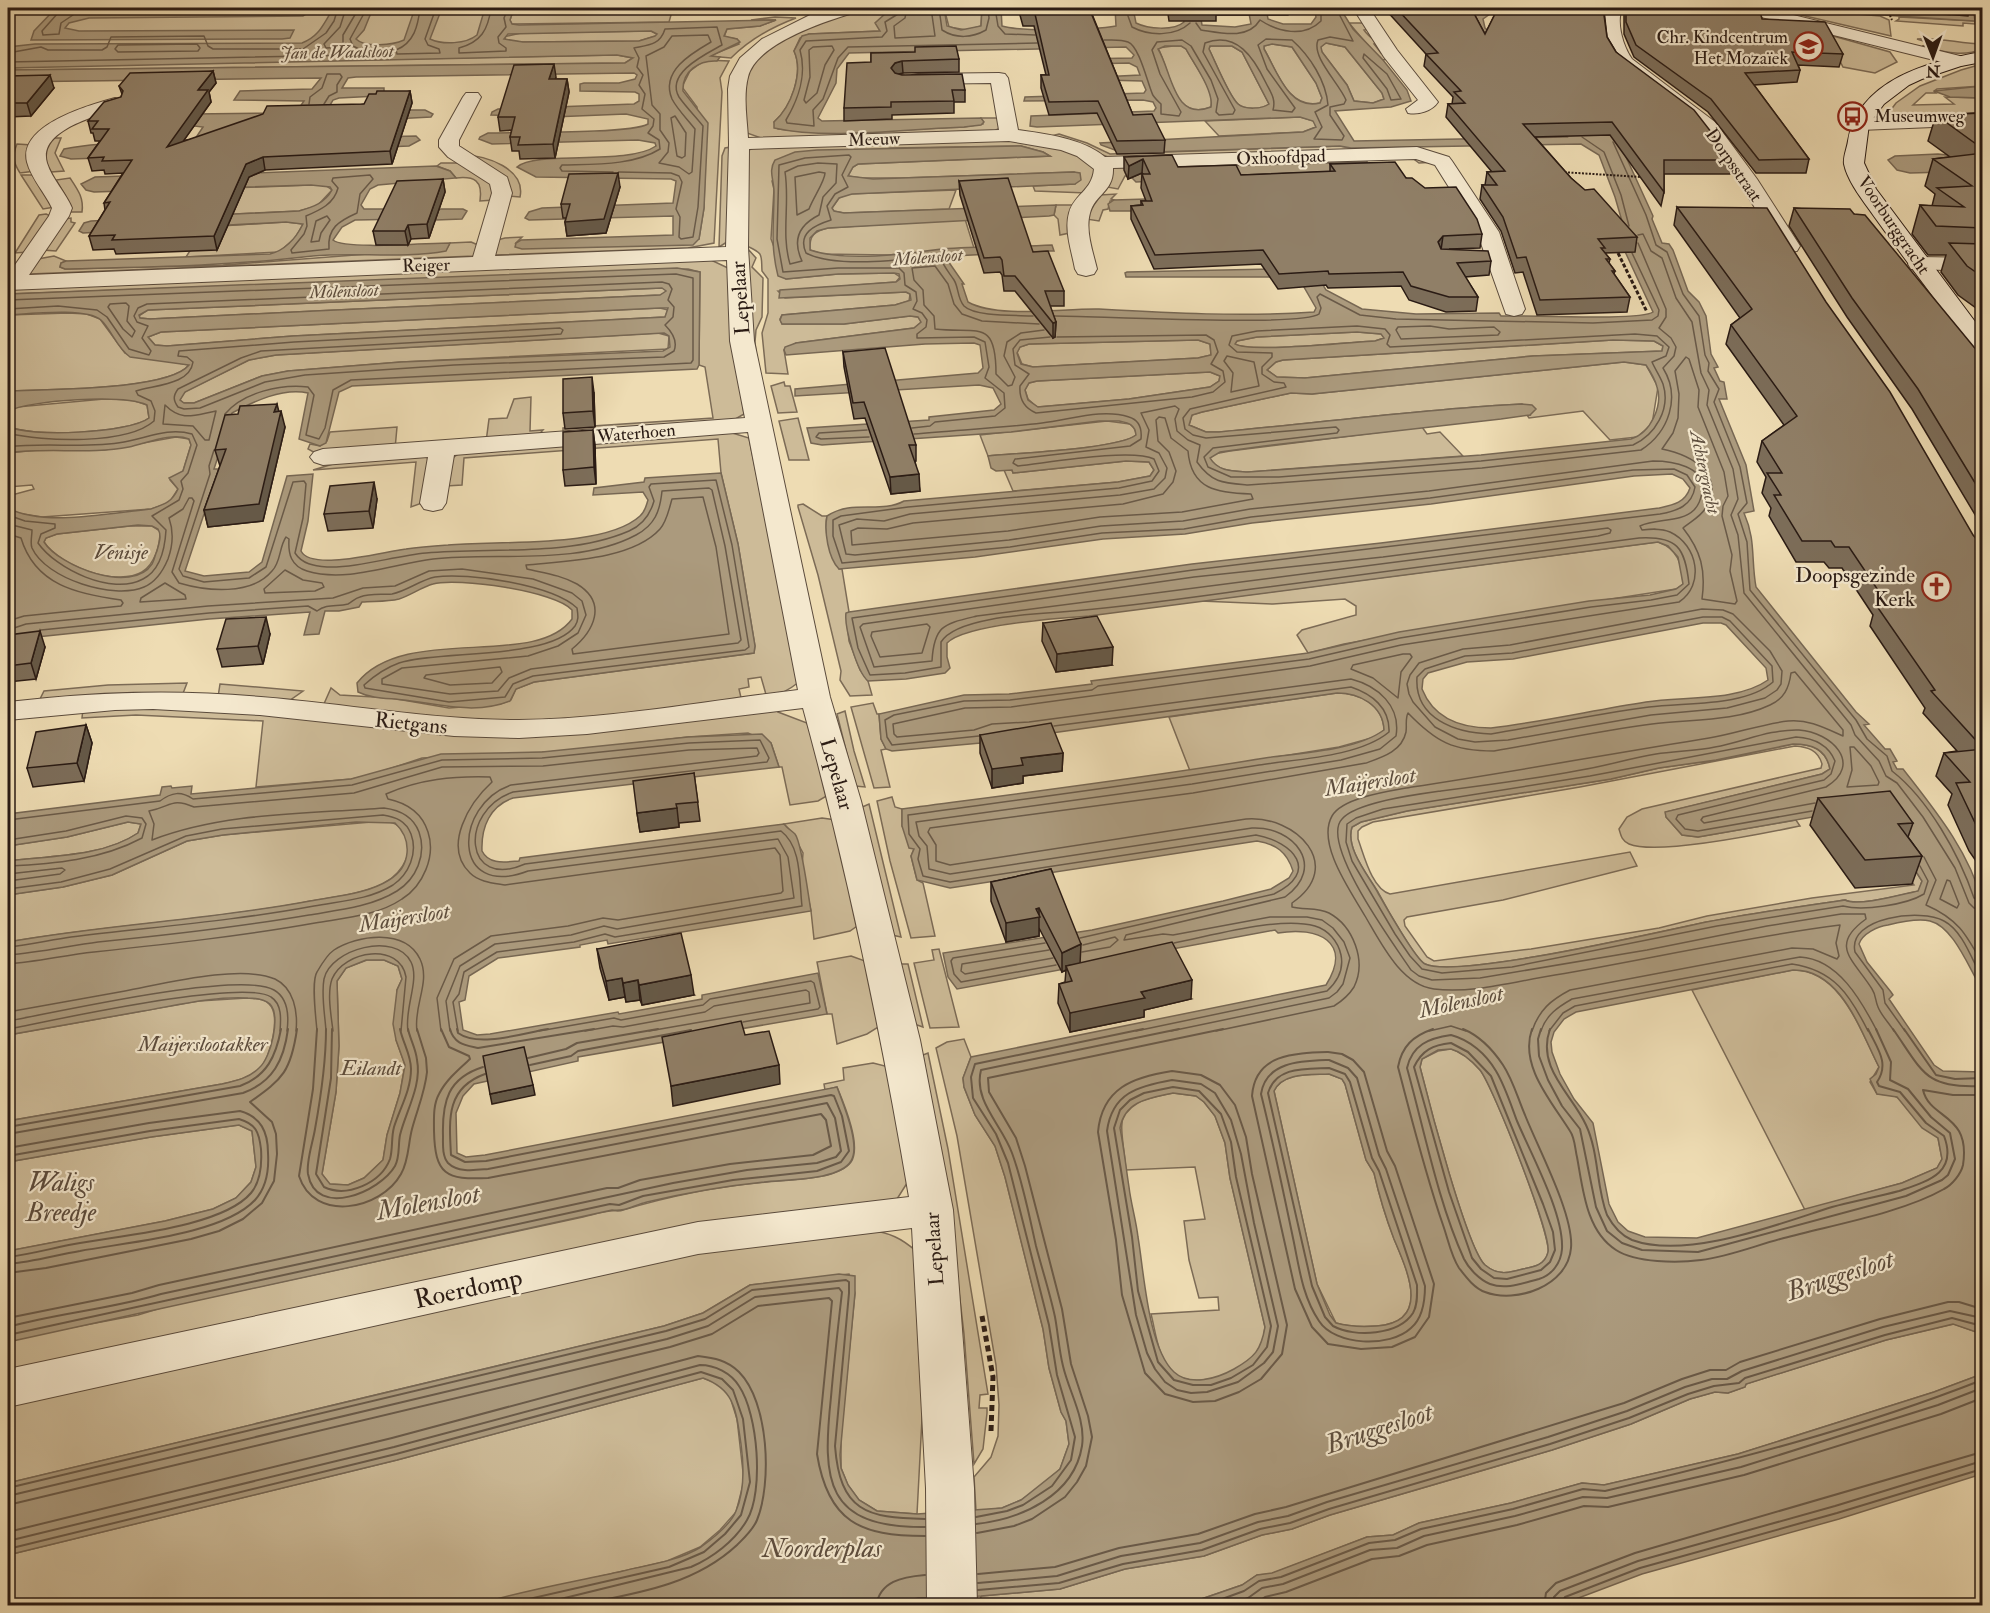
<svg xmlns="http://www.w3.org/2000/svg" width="1990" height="1613" font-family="'IM FELL Double Pica',serif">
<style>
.green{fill:#cdbb98;stroke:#7c6b56;stroke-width:1.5}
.water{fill:#ab9a7d;stroke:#776753;stroke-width:1.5;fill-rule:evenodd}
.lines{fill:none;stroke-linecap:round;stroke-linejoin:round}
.shore-far1{stroke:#6a5a48;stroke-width:1.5}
.shore{stroke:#6a5a48;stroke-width:2}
.street-casing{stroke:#5b4b3c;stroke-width:2}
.secondary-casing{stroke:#2a1b14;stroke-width:2}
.path-far2{stroke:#2a1b14;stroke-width:2;stroke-dasharray:2 1.5;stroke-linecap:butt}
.path-far1{stroke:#2a1b14;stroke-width:3;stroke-dasharray:4 2;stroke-linecap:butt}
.path{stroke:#2a1b14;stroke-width:5;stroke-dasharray:6 4;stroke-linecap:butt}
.street{fill:#f4e8ce;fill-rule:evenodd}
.secondary{fill:#f4e8ce;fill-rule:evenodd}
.wall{fill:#7c6d59;stroke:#2a1b14;stroke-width:1.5}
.shaded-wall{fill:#655948;stroke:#2a1b14;stroke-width:1.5}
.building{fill:#907f67;stroke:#2a1b14;stroke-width:1.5}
.labels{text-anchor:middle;stroke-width:4.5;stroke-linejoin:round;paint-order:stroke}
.far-poi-label{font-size:18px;fill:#2a1b14;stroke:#f4e8ce;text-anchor:end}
.far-water-label{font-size:18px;font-style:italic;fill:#5e4e3e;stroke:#f4e8ce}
.far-street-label{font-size:18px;fill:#2a1b14;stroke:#f4e8ce}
.street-label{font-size:21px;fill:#2a1b14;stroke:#f4e8ce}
.park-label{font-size:21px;font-style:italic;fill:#5b4b3c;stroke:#f4e8ce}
.poi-label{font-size:21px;fill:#2a1b14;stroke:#f4e8ce;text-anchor:end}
.water-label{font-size:22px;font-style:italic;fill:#5e4e3e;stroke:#f4e8ce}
.near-park-label{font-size:26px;font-style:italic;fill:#5b4b3c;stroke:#f4e8ce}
.near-street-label{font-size:26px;fill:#2a1b14;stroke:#f4e8ce}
.near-water-label{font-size:27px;font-style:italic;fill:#5e4e3e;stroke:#f4e8ce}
</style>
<rect width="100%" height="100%" fill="#eedcb3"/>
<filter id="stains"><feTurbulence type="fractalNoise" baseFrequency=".00333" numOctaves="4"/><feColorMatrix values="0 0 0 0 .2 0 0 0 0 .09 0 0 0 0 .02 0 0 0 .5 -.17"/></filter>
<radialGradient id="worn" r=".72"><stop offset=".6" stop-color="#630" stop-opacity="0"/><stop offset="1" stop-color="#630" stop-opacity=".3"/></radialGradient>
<!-- green -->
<g class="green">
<polygon points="8,8 491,8 479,44 8,52"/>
<polygon points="525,8 673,8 669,22 512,24 510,20 513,11"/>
<path d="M861,8H904L894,10L880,31L809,34L800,38L794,51C804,73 791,107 774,122L778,129C839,137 902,129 964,127L983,124L981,118H1000V128L994,131L764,139L747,133C746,114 743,92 749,73C759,40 830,16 861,8Z"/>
<polygon points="944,8 982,8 981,26 967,30 949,27"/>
<polygon points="1786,8 1880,16 1889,20 1891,36 1801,15"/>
<path d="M775,17L796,18C772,27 750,39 731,58L709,56L739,44L737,39L724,37L727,29L760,26L776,20H751Z"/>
<polygon points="1899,17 1975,21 1975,24 1963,23 1963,26 1896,21 1899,19"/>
<path d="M1349,23H1366L1370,29L1364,30C1368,36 1373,39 1378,43L1374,44L1381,53H1386L1391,59L1382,60L1377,56Z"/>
<polygon points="651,31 657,34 656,36 639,41 523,42 508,41 503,37 521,33"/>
<polygon points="1826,34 1890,52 1897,62 1875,73 1843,67"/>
<path d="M1917,39C1939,37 1961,44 1982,44V49C1962,58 1942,51 1922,46L1933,44Z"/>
<polygon points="1326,43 1345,47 1382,93 1384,99 1373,103 1354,101 1347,85 1322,52 1320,47"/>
<path d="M1272,44L1292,47L1316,83L1322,98L1320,103C1288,110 1277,71 1264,49V46Z"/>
<path d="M1173,46H1182L1186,49C1194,65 1215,89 1211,107C1172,122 1171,72 1158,48Z"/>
<path d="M1210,46H1232L1242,52L1269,104C1262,109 1245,110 1238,104C1229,97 1215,61 1209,49Z"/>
<polygon points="617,55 633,58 625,63 8,70 8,68 49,66"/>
<polygon points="705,60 729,61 720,78 722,92 714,243 688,248 494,255 493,241 505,238 522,237 516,243 699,239 704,208 705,170 697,107 682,87 690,71"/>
<polygon points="1982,64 1982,86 1937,89 1934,91 1936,93 1926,93 1913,105 1954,104 1945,97 1982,98 1982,115 1884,119 1896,103 1920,86 1961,70"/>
<polygon points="1300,117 1314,121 1316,127 1303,132 1219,136 1205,121"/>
<polygon points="1059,134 1087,143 1110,154 1340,146 1350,148 1396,147 1398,150 1108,157 1051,136"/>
<path d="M994,137L1071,149L1098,167L1087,193L1035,191L1033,186L1075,184L1076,173L1074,172L901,178H861L848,176L853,167L858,164L1050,156L1043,152L1021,146L890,148L772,181L774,189L771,239L786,279L838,274L894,273L900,277L896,282L778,291L785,298L906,292L910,294L909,301L895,305L782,315L780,319L782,324H844L910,316L918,317L922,322L914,328L796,343L784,350L788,374L766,373L762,333L768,313V279L762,271C761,254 764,254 747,246V151L753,148Z"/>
<polygon points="48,138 61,138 55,153 64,171 51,172 40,152"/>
<path d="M17,144L32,145L35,171L20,173C13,162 12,156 17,144Z"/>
<polygon points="731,147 727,242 719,247 722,156 725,148"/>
<path d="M464,155C486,155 526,169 520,197L507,196Z"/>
<polygon points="1411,155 1437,162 1419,163 1411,157 1366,158 1367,162 1145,168 1132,176 1125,176 1118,189 1107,187 1111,168"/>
<path d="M441,163H461L493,182L494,200L480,201C483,180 474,176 456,178L450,171L437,166Z"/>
<polygon points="21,175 33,175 55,207 43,209"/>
<path d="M70,178C78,190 84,198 82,212H67L65,195L56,180Z"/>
<polygon points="311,185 325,185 332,190 317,206 299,211 212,215 233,188"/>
<polygon points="956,190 949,209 844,213 833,211 832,208 839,198 847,194"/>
<polygon points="1116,194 1111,199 1114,200 1110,201 1108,209 1103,210 1099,221 1086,219 1089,207 1100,195"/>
<polygon points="1056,205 1079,205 1074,232 1060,235 1058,219 1054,215"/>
<polygon points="46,214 53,217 28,252 15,253 39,215"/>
<polygon points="71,218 71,222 75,223 56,251 43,250 64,219"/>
<path d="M965,219L974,248L888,255L822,254L810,250C809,235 815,231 828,228Z"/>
<polygon points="286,222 303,224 295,238 279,252 186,257 205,227"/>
<polygon points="471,242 478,245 474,256 30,274 30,272 38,259 54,256 66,261 61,263 60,267 65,269 223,265 447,248 450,243"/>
<polygon points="748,249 756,258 752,267 763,278 762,317 756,330 755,342 758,370 749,320"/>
<polygon points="694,258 711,260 728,268 731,325 744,414 732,421 563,433 563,428 713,418 705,367 699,365 700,272 688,269 8,294 8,285"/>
<path d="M662,288L666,289V293L660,295C490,302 320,311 150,319L140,318L139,316L148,310Z"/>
<polygon points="660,308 668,310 665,317 293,336 167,346 155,345 148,337 161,332"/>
<path d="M68,313L87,314L100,319L125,353L189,365C168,391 43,389 8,391V315Z"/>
<path d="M1357,332L1382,334L1384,338L1375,341C1352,342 1249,353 1235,344L1237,341L1257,337Z"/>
<polygon points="658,333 669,336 668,349 401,362 288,371 262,376 194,403 183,403 180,400 182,394 188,390 249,360 276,355"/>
<polygon points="1198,340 1210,344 1211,355 1198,358 1033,367 1022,364 1017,352 1020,347 1029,344"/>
<polygon points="1613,340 1654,341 1663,346 1662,351 1533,356 1305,378 1277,377 1267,370 1276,362 1283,360"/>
<path d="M1624,362L1646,365L1658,387L1652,424L1637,437L1610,440L1583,411L1529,418L1527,415H1530L1522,404C1421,409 1320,423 1219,432H1206L1189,425L1192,415L1202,412L1291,393L1312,394Z"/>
<polygon points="1210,372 1220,376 1219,381 1210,387 1129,399 1037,407 1028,399 1025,390 1029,383 1037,381"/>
<polygon points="784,382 785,386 790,386 797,412 778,413 771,386"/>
<polygon points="531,397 530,431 543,430 536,438 486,442 489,419 507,418 514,399"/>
<path d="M104,399L132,400L147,405L149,418C131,433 27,438 8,426V411L17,407Z"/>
<polygon points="798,418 809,460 789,460 779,421"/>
<path d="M1107,421L1130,424L1135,429L1136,435C1119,449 1016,453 988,456L980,435Z"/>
<polygon points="397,427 395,449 317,454 308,449 310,444 320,446 327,441 330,432"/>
<path d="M1422,427L1427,434L1440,432L1463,456L1248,472C1233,471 1218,472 1210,458L1214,454L1230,451Z"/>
<path d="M729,432L749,438L799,682C789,690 780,695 767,698L761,677L748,679L749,687L739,689L742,702L625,715L484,723L323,706L331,688L340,695L391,698L449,708L500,704L511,700L516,689L534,682L754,653L755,646L738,544L721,473L718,439L464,458L462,485L446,486L450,460L461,452Z"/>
<polygon points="176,437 189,439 191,445 183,471 170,480 178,489 169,503 151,509 42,517 17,513 8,508 8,496 34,489 32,485 8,487 8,453 38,450 104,450"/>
<polygon points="425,457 429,458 422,503 411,507 416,462 313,470 343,461"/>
<polygon points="1126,461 1149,462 1154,470 1150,476 1118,482 1013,491 1004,470 1012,470 1013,473"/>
<path d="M803,504L822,516H827C823,535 832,552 839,569H842L849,612L846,614L849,641L860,670L868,681L872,695L850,696L840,680L841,671L818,575L798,507V505Z"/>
<path d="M130,526H152L160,531C160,545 155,564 142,572C117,587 59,566 44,542L46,538L57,534Z"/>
<path d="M1658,542C1678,549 1682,564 1683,584L1676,589L1495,617L1344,644L1308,653L1297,635L1302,630L1356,615V606L1345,599L1273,604L1200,601Z"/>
<polygon points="187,683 182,696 38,703 44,691 108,685"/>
<polygon points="220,684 303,691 286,703 218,697"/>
<path d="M1337,693C1359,693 1383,704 1384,730L1375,737L1339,747L1190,771L1169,717Z"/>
<polygon points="873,703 877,714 879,714 881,739 886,749 881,750 890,787 874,788 851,707"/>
<polygon points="193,706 465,734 779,710 778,712 807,723 830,794 818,801 790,805 782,767 779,767 771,743 748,733 688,737 566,751 422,758 374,774 352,779 256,787 263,721 136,715 82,718 83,709"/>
<polygon points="845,711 854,751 865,787 855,786 837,714"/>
<path d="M1793,744C1812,744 1826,749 1830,769L1822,774L1666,812V817L1682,835L1698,837L1796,820L1800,826C1766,833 1658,856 1629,844C1622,841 1621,836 1619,829L1627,817L1642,809L1821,768L1822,764C1818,750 1808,747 1795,746L1580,787L1373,822L1362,827L1358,831V839C1364,855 1372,889 1390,894L1630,852L1637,866L1503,900L1407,917L1404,920L1405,926L1427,957L1434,961L1531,949L1659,928L1707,916L1812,898L1914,885L1892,854H1905L1922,881L1919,891C1903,894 1858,907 1845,900C1796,907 1746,914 1697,924C1654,933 1455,979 1425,964C1415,959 1385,905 1378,892C1368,875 1345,848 1352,827L1361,822L1407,811L1611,779L1659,768L1716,760Z"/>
<polygon points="892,797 895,807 902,809 902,826 914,849 911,856 917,880 923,883 935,936 911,938 890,861 877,801"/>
<polygon points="869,804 901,937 892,935 860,808"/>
<polygon points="822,818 836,820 860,924 850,931 814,939 811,911 802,867 803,853 792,833 784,824"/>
<path d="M383,821C393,822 399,824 405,834C416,857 397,879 376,887C353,896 325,898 301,903C204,921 105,925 8,942V895L63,887L112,875L187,841L223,835Z"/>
<path d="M128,822L141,824L138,833C103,857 48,856 8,861V846L67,837Z"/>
<polygon points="939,949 959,1027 930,1028 914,963 934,960 932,950"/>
<polygon points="851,956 865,961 880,1026 867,1034 837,1044 832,1014 827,1014 817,962"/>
<polygon points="367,960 384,960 398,966 402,979 397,990 396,1040 405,1065 400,1093 387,1135 383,1160 364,1178 348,1185 329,1184 322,1174 336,1092 339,1046 337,981 346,968"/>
<polygon points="900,964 908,964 923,1027 914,1024"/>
<path d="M1793,970C1841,970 1860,1030 1879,1067L1870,1082L1877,1094L1893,1095L1900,1099L1938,1138L1942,1159L1937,1168L1902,1183L1805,1210L1692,990Z"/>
<path d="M247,998C255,999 264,998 269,1004C281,1015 271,1056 261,1067C251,1078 236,1081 222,1084L8,1121V1035L199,1001Z"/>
<polygon points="964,1039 971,1057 963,1078 964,1087 975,1115 995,1146 1005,1177 1043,1329 1049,1368 1061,1412 1066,1421 1069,1444 1060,1469 1040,1487 1021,1500 1002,1508 976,1511 974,1477 991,1457 998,1436 999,1405 996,1365 957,1136 936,1048 947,1042"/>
<path d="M1451,1049C1462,1052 1472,1061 1480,1070C1493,1086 1552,1236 1548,1253C1545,1265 1534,1267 1523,1269C1508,1273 1498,1276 1485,1265C1467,1249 1428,1099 1420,1067L1422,1059L1438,1051Z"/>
<polygon points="928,1053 948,1149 988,1394 980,1395 979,1408 987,1408 987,1413 983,1449 974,1464 964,1334 951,1223 923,1055"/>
<path d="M873,1063L889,1067L909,1180L897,1199L694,1228L8,1375V1342L32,1335L138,1315L164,1307L583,1217C592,1215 601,1212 610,1211C614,1210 619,1212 623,1210C670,1196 719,1186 767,1182C788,1180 838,1180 851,1162C862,1146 844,1104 837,1087L825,1090L824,1084L844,1080L843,1068Z"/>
<path d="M1329,1074L1342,1079L1345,1084L1366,1160L1374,1173C1379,1195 1386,1218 1394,1239C1407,1270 1432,1322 1377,1326C1363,1327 1349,1327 1336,1323L1317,1284L1274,1091C1283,1072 1311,1075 1329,1074Z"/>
<path d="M1173,1093L1196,1096L1204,1102L1215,1116L1225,1143L1230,1178L1265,1327C1264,1332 1264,1340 1261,1345C1249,1370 1200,1391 1175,1374C1158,1361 1156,1333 1151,1314L1219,1310L1218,1297L1199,1298L1189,1260L1184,1221L1205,1219L1195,1167L1126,1170C1121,1116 1109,1105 1173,1093Z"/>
<polygon points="239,1125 252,1131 256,1167 251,1182 236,1198 213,1209 165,1221 8,1251 8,1162 151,1137"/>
<path d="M870,1230C890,1233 901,1238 916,1251L924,1380L917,1514L877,1511L859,1500L848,1485L841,1468V1434L855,1293L849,1274L750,1285L703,1313L664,1326L8,1483V1399L649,1260Z"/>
<polygon points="1954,1324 1982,1334 1982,1374 1934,1392 1738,1454 1604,1485 1582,1483 1511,1503 1419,1523 1393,1535 1367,1537 1271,1574 1257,1575 1242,1585 1184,1605 980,1606 981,1596 1060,1589 1125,1569 1204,1556 1262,1535 1292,1529 1330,1515 1552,1450 1631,1424 1690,1399 1715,1392 1728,1393 1745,1387 1746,1384 1886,1340"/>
<polygon points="703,1378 719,1384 729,1394 737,1419 744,1481 736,1512 720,1530 700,1547 667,1561 476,1605 8,1605 8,1555 397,1460"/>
</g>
<!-- water -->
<g class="water">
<polygon points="56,8 80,8 80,11 98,12 308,9 311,11 303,16 89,18 69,23 65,28 79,31 294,30 290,38 282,39 31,40 34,31"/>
<path d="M334,8H373L364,30L356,39C365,48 393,45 404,40L415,8H442L430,39C443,45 466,44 477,35L485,8H543L513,11L510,20L512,24L519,25L776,20L760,26L727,29L724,36L737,39L740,42L711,56L720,57L717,61C699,60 682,71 683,91L708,123L704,208L699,239L693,245L522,249L515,247L516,243L521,240L673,235V216L529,220L525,218L529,212L542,208L673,203L676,181L671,179L536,177L517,167C536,150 627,166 656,146L655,143L638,140L492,144L479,139L480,137L488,133C516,132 631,134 648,124V119L626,114L552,117L491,115L492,112L498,109L634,104L639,101V94L635,92L580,91V84L584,83H619L635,79L637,75L634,73L356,77L348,78L342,88H384V93L378,96L339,98L333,100L327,110H425L433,114L431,117L374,120L242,140L416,136L420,140L409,146L267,152L255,173L436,166L450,171L456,178L378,185L370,189L361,205L364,209H463L467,211L462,219L409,221V219L355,220L342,227L333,240C345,250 428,243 450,243L446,251C403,259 356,252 313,256C230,266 148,267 65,269L60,267L61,263L66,261L270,254C286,250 296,238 303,224L286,222L83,233L79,231L84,223L91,221L299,211C313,207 325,203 332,190L330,187L311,185L94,192L86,190L81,184L95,177L152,175L161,156L71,159L60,156L64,149C107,140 152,145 195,139L203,127L177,124L193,114L289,113L297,111L304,101L234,100L240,91L312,89L321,78L8,82V70L625,63L633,58L617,55L8,68V47L35,44L302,43C321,36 324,21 334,8ZM651,31L657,34L655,36L639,41L523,42L504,39L508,34Z"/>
<path d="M904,8H944L947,26L961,30L981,26L982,8H1001L1002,26C1022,32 1094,30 1116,26L1115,8H1133L1136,23C1148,29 1174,31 1184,22L1181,8H1199L1202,25L1235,27L1251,24L1248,8H1266L1268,19L1283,24H1311L1316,17L1314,8H1340L1353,29L1383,60L1407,90L1411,101L1391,107L1335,111L1354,141L1567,137L1505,69L1470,8H1508L1493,12L1483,19L1485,28L1616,135L1653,216L1652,219L1662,243L1669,244L1673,250L1688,291L1699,302L1706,316L1711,354L1718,367L1714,368L1720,381L1724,382L1727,399H1719L1746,465L1754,511L1744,513C1756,540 1751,560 1756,587L1856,712L1869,724L1864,725L1885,749H1890L1897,761L1893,762L1897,769H1903C1934,809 1969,851 1982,901C1987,919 1982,968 1982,989C1969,969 1954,927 1930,921C1918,918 1900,922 1888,925C1878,926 1862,934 1859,944L1867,962L1891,992L1893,995L1889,999L1934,1065L1943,1071L1982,1072V1334L1953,1324L1886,1340L1746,1384L1745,1387L1728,1393L1715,1392L1690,1399L1631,1424L1552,1450L1330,1515L1292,1529L1262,1535L1204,1556L1125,1569L1060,1589L981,1596L918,1598L890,1605H476C523,1590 574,1582 623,1571C648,1565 678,1561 701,1547C712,1539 731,1524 736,1511C745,1490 744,1466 741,1444C736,1412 736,1390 703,1378L397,1460L8,1555V1483L664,1326L703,1313L750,1285L839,1274L855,1276V1293L840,1455L841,1468L848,1485L859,1500L877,1511L917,1514L1002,1508L1021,1500L1060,1469L1069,1444L1066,1421L1061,1412L1049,1368L1043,1329L1005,1177L995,1146L975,1115L964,1087L963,1078L971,1057L1326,985C1353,942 1318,926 1278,933L1275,930L957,989L948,977L943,953L1092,930L1223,901L1271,889L1289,878L1293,871C1287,852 1276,844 1257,841L950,888L917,880L911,856L914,849L909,848L902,826V809C1023,793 1144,778 1265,758C1300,753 1355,751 1384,730C1383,705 1359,693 1337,693L981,743L892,751L886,749L881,739L879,714L964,695L1009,694L1092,684L1091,681L1308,653L1399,632L1589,601L1650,595L1676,589L1683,584L1678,557L1668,546L1658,542L1089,616C1060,618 965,624 947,643V657L950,668L945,673L906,679L868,681C857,672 844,627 846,613L849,612L1192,564L1381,543L1659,508C1673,505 1685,503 1690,488L1683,479L1672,474L1634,476L1431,504L1252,523L1185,534L1103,539L975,557L839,569C828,558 824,531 827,516C853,499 880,514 904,501L1118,482L1150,476L1154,470L1149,462L1126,461L1013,473L1012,470L996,471L991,468L988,456C1016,453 1119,449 1136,435C1135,424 1128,423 1119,421H1099L1011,432L822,445L811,443L807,428L929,420V417L994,410L1001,404L993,388L979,385L795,396V389L978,373L983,368L980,345L974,343L925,344L786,355L784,350L785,347L796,343L914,328L921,322L918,317L910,316L844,324H782L780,320L782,315L895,305L911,300L910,294L906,292L779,298L780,290L896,282L900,279L899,274L894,273L838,274L786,279L778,276C770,245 774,223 774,192C774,180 768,171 775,160L795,152L817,150L1021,146L1043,152L1050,156L858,164L853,167L848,176L873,179L1074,172L1080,173L1081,180L1075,184L852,194L839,198L832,208L834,211L844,213L1056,205L1054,215L1049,216L828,228L817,231L810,238V250C846,262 905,254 942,249C979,246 1016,247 1052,245L1054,251H1049L953,256L948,261L964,284H962L968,302C999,319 1063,308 1099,309C1170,313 1242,317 1314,312L1316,308L1301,282L1278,277H1126L1125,273L1127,272L1276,269L1137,211H1110L1108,204L1114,200L1180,198L1195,179L1136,182L1131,177L1145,168L1367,162L1373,170L1256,175L1326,290L1362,309L1416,314L1499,313L1501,316C1525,315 1641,321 1653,312L1622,245L1624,228L1615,197L1599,155L1581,144L1351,148L1340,146L1123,153L1101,145L1100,143L1303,132L1316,127L1313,121L1300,117L1037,127L1030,126L1031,116L1154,111L1156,108L1153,102L1143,100L1024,101L1025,97L1144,93L1146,90L1142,81L1104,80L1101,77L1140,75L1137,67L1129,63L1047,65L1079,59L1132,58L1134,55L1126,47L849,53L837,69L836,83L818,118L822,121L981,118L984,122L981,125L964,127C907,129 828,140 774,128V122C791,107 804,73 794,51L802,36L809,34L880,31L875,23L885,14ZM1326,43L1345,47L1382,93L1384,99L1373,103L1354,101L1347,85L1322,52L1321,47ZM1272,44L1292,47L1316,83L1322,98L1320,103C1289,111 1277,71 1264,49V46ZM1181,46L1186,49C1194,64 1214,91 1211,107C1173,122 1172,71 1158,49L1165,46ZM1210,46H1232L1242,52L1269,104C1262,109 1245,110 1238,104C1229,96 1215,61 1209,49ZM1357,332L1381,334L1384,338L1375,341C1353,342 1248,353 1235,344L1237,341L1257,337ZM1198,340L1210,344L1211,355L1198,358L1033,367L1021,364L1017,353L1020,347L1029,344ZM1613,340L1654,341L1663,346L1662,351L1533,356L1305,378L1277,377L1267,370L1276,362L1283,360ZM1624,362L1646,365C1650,371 1655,379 1657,387C1663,405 1651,433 1631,439L1481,455L1248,472C1234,471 1218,472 1210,458L1220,452L1264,446L1501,419L1530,415L1536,409L1532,405L1522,404C1421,409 1320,423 1219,432H1206L1189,425L1192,415L1202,412L1291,393L1312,394ZM1210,372L1220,376L1219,381L1210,387L1129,399L1038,407L1028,400L1025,390L1029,383L1037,381ZM1703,623H1721L1726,625L1766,668L1768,680C1737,702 1682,696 1646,702C1594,710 1543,722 1491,728C1462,728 1434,719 1422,689L1423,679L1428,673L1467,662L1513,659ZM1793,744C1812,744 1826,749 1830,769L1822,774L1665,812L1666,817L1682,835L1698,837L1859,809L1905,854L1922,881L1918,891C1903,894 1858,907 1845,900C1796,907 1746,914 1697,924C1654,933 1456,979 1425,964C1415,959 1385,905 1378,893C1368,875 1345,848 1352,827L1361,822L1407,811L1611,779L1659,768L1716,760ZM1793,970C1841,969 1860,1030 1879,1067L1876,1074L1870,1079L1877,1094L1897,1097L1922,1128L1938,1138L1942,1159L1937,1168L1902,1183L1697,1238L1645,1237L1628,1231L1618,1222L1609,1204L1593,1123L1574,1099L1560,1074L1552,1052L1551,1042L1554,1032L1564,1019L1576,1012ZM1451,1049C1462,1052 1472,1061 1480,1070C1493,1086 1552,1236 1548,1252C1545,1265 1534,1267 1523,1269C1508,1273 1498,1276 1485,1265C1467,1249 1428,1099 1420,1067L1422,1059L1438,1050ZM1329,1074L1342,1079L1345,1084L1366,1160L1374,1173C1379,1195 1386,1218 1394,1239C1407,1270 1432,1322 1377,1326C1363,1327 1350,1327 1336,1323L1330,1315L1317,1284L1274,1091C1283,1072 1311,1075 1329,1074ZM1173,1093L1196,1096L1204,1102L1215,1116L1225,1143L1230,1178L1265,1327C1261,1350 1255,1357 1234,1369C1218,1378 1190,1387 1174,1372C1148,1348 1144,1272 1138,1237C1136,1220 1131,1204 1129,1187C1126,1168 1124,1148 1120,1128C1125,1101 1149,1098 1173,1093Z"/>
<polygon points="1796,8 1861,8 1950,15 1950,8 1982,10 1982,15 1974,14 1975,21 1958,20 1808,10"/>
<polygon points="1982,86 1982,98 1950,97 1934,91"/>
<polygon points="1938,154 1958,156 1982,171 1910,173 1897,170 1888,160 1895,156"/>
<path d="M677,268L700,272L699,365L697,369L352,386L339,392L326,443L320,446L299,439L308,393C283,387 253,402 232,413L214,469H219L185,571L204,576L249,572L262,562L287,476L313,474L308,521L301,551C312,572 385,551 406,549C420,547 434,546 448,545C496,540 604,549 640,516C645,512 646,506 648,500L643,492L593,495L594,488L644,482L645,478L721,473L738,544L755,646L754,653L534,682L516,689L510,701C476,715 438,704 404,700C389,698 372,699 358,692L357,683C405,623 535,670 572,619V610C556,591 456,577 433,584C422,587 411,595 399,599C387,602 374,601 362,602L359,607L339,611H325L319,634L304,635L310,612L209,619L27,638L8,644V508C44,527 110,513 151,509C165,504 172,502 178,489L169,478L183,471L191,445L189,439C172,432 147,443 129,447C89,455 48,447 8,453V426C28,438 130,433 149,418L147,405C123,394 32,400 8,411V391C43,389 168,391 189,365L130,357C117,348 111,329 101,320C86,307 28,314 8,315V294ZM662,288L666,291L660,295C490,302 320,311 150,319L140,318L139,315L148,310ZM660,308H668L665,317L293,336L167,346L155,345L148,337L161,332ZM664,333L669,336L670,347L663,351L401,362L288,371L262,376L194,403H184L180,400L185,392L249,360L276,355ZM138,525L152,526L158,529C162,536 159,543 157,551C155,555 154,561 152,564C132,595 59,566 44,542L46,538L57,534Z"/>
<path d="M762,734L771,743L779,767L513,798C490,806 481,827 482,851C489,865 505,862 519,861L520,858L784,824C787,828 792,831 795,834C802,843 808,895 811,911L608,944L607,940L580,945V947L498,958L469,976L465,1000L459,1002L463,1030L477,1035L490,1034L618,1012L619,1014L702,999V995L818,973L827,1014L578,1057V1061L474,1084L463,1096L456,1113L457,1153L466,1157L485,1155L837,1087C843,1104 861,1145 851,1161C839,1181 785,1179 764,1182C725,1186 685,1193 647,1202C634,1205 625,1212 612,1210L8,1342V1251L165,1221L213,1209L236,1198L251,1182L256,1167L252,1131L239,1125L151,1137L8,1162V1121L222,1084C236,1081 249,1078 259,1068C271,1058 281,1016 270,1004C264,999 256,998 248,998C213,996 178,1005 143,1011C98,1019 53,1027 8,1035V942C108,924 210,920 310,901C336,896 367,894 389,880C411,867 413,840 395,823L356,822L223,835L187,841L112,875L63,887L8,895V861C48,856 103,857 138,833L141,824L128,822L67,837L8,846V814L160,795L162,787L171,786L172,788L192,786L191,794L351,779L441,754L542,752L688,737ZM366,960H384L398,966L402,979L397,990L393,1024L396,1040L405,1065L400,1093L387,1135L383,1160L364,1178L348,1185L330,1184L322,1174L336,1092L339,1046L337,981L346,968Z"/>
<polygon points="1982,1374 1982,1474 1839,1519 1642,1574 1560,1605 1184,1605 1242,1585 1257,1575 1272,1573 1367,1537 1393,1535 1419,1523 1511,1503 1582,1483 1604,1485 1738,1454 1934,1392"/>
</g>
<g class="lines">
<!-- shore-far1 -->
<g class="shore-far1">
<polyline points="59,8 58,13 42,31 43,35 59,34 61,23 73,15 74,8"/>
<polyline points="244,8 247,10 302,10 305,8"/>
<polyline points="346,8 340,27 324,44 326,48 343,47 343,35 359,8"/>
<path d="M420,8C418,26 414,43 396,50L397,54L440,53L439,49L428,45L425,39L436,8"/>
<path d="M491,8C488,30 481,42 459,48V53L506,51V48L499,43L498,37L506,27L504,18L508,8"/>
<path d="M900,8L898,14L885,22L887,31L882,37L806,41L800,50C807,75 799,98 786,120L787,123L814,126L813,110L823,99L838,58L848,47L1037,43"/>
<polyline points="907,8 905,18 894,26 895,38 935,36 931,8"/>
<path d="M939,8L942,30C956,39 972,38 986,30L989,18L988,8"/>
<polyline points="995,8 998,26 1005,34 1035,35"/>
<path d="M1128,16L1132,27C1149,36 1175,37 1190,23"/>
<path d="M1196,23L1201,30C1221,33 1248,40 1260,20C1278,32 1304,38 1321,21V8"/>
<path d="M708,35L711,42C692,53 660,71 672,99C677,109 688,120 695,129L692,172L689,174L679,167L659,163L668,152L669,143L660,130V114L652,105L646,56L664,47L672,36Z"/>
<path d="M1104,40C1111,40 1121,39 1128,42C1139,46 1147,81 1152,93C1153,97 1158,101 1161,104V114L1179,116L1181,112L1160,74L1152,50L1157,42L1182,40L1191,46L1211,80L1218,99L1216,112L1219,115L1233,114L1235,110L1203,52L1205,43C1237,31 1254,58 1266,83C1271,93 1276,99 1273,110L1292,112L1295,108L1267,69L1258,45L1266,39L1292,40C1310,56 1326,81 1328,105L1315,112L1322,127L1314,139L1342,140L1344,136L1330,115V107L1344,104L1346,100C1339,83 1311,57 1318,40L1330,37L1353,41L1336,8"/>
<polygon points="197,44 200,48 198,51 118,52 115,49 118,45"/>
<polygon points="832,46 834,50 825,65 817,93 806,103 804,100 810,77 809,50 813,47"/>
<polyline points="8,53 41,47 48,50 102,50 107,47 111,37 204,36 208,46 213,49 303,49 326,33 334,21 338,8"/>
<polygon points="1364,54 1387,74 1401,99 1391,100 1387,89 1363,58"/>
<polyline points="8,62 361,55 363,51 353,46 350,39 367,8"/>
<polyline points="309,104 310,97 322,88 327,74 340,74 342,77 337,85 337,92 329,96 324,104"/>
<polygon points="675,116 686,133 685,156 682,158 677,156 671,118"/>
<polyline points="1582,137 1604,152 1621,195 1629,226"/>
<path d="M1613,142L1646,215L1656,245L1667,252L1683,294L1699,316L1705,355L1709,363L1708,371L1719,389L1714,402L1740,467L1747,503L1738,514L1747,542L1750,590L1856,720L1867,739L1887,756L1892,771C1928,799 1959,854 1974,898L1982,902"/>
<path d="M818,163L837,164L836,183L823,197L819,215C799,225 792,240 802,261L790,264C781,234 790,203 785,172L798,166Z"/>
<path d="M613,172L562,171L560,168L562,165C593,164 633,166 660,149L659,140L648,133L653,126L654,119L642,109L645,94L639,85L643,75L637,67L639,58L634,48C649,45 660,45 665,29L717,27L722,45C706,54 665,73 679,97C686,107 695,116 703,126L698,207L693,237L681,239L679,237L680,217L676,209L682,182L679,176L671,173L619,172"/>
<path d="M819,172L825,173C825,181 813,198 809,209L797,215L795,177Z"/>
<path d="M370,175L373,179L360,194L357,213C339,221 327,228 329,249L292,253L291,250L304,234L307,226L306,216C320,210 334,204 338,188L332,181L333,178Z"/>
<polygon points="327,216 330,220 321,233 319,241 311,242 316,221"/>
<polyline points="1638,235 1643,234 1651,251 1662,258 1676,298 1692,322 1701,373 1709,390 1707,405 1733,469 1738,499 1731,515 1738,535 1744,593 1851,725 1855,735 1879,761 1886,776 1897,783 1923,817 1955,868 1969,903 1974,908 1982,909"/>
<path d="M8,300L676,274L693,278V360L691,363L351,380L333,390L325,428L319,439L306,435L314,395L308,387C281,384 243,392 225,414"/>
<polygon points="126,303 129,306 127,321 135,331 132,337 123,329 108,307 110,304"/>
<path d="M8,309L58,306L97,310L107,317L129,349L149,355L151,351L142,338L148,326L137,322L134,316L138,308L147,304L662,282L669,284L672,289L668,300L674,307L673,317L665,325C672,332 678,341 674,351L664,357L454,365L305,375L265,382L200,408L184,409L178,407C173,400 173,396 178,389L241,358L261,351L533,336L561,334L563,330L560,328L294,342L179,351L178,356L187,357L193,362C190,385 154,385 136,391L138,395L151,401L155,411L154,421C127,445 42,442 8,433"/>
<path d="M1055,316C1093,316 1301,327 1319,314L1321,308L1317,297L1320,294L1360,315L1396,319L1593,323L1652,320L1658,316L1659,310L1632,253"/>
<path d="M1039,324L982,321L962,314L954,304L948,284L935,266L912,268L914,280L923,290L924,305L934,316L935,329C978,334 996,318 996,374L1008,386L1012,385L1015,377L1004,356L1007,342L1021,333L1044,330"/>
<path d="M1357,326L1385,329L1390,335L1387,344L1390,347L1635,334L1657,336L1669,347L1666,356L1652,362C1655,369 1660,376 1663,384C1671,409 1655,435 1633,445L1481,461L1279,477H1231L1208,467L1204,457L1213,448L1337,433L1339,430L1336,427L1206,438L1193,435L1185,429L1183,418L1190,409L1286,387L1284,383L1274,382L1262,374V367L1272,357V353L1237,352L1229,345L1232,336L1257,331Z"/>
<polygon points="1430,326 1449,329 1494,327 1500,332 1498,335 1401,339 1396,330 1398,327"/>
<path d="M1050,337L1020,340L1013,349L1015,365L1029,374L1020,386C1019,399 1024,408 1036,413L1192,397L1213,392L1225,382L1223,371L1211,364L1218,352L1214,340L1206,335L1057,337"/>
<polygon points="1227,356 1254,362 1259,386 1231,392 1233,373 1224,361"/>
<path d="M1686,357L1689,359L1699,390L1698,407L1724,472L1728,496L1723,506L1722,516L1732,555L1730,571L1737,601L1735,604L1702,599C1706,570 1701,551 1683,528C1690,522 1700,517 1705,509C1727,474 1691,455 1662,449L1673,433L1678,418L1679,394L1675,371Z"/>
<path d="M165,405C182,422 194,415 216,411L209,440H205L193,426L163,424Z"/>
<path d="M1159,417L1165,418L1171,438L1188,451C1191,490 1218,493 1251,494L1253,499L1182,512L1100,517L1008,531L852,545L851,531L858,528L887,529L913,523L1123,504L1163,494L1173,482L1176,471L1169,452L1158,441L1156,420Z"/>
<path d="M912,428L930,426L935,422L995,416L1005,408L1004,393L985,378L989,367L985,342L974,337L917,338V334L926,327L927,320L922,313L913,309L917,301L916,292L905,285L904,273L899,268H838L783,272L777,239L779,165L805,158L849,155L851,157L842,175L848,187L835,194L827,206L831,220C815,225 797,233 806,253C836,269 906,259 940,256C943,266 948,271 954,280C959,288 957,298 964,306C975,317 1017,315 1033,316"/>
<polyline points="867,430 819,433 816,437 821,439 869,437"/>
<path d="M914,434C957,430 1000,428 1042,423C1070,420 1102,408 1129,417C1139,420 1142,429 1141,439L1130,446L1015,459L1013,463L1018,466C1047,463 1131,448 1154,459L1159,471L1152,481L1119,488L908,507L841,516L833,520V536L842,563L1010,547L1102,533L1184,529L1251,517L1430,498L1633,470L1674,469L1687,475L1695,487C1692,506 1677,511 1660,514L1193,570L852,618L858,648L870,675L905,673L941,667V642C956,617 1033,614 1061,612C1128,607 1194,597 1260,588C1387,572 1513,555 1639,538C1677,536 1685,547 1689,584L1677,595L1651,600L1591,607L1400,638L1309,659L1098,686L1092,690L1010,700L964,701L894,715L885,720L887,737L892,745L979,736"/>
<path d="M8,447C46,442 86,449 124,442C147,438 168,427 192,434L197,445L188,473L181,481L183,489L179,500L152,516L166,530C165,548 161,570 143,579C112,596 56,569 38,543L41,534L55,528V524L25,521L8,515"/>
<path d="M703,497L716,547L729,634L573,654L572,649C594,631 608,603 577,584C561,575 544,573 527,569L526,565C565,561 632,560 660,529C667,521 669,509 672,499Z"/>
<path d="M8,524L32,530C32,536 30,543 32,548C46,579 114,600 144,587C156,582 163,571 168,559C173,545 174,532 169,518L183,509L189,498H192L194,501L172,572L179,583C206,591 251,596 272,571C281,562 279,547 286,537L289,539C288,554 291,566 307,571C346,583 393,564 433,559C497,552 578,566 636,535C655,525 660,511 662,491L709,488L712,490L725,546L741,640L738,643L531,669L509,678L498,691L450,694L382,684V679L402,668L528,656L558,646L578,633L586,615L582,601L572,593L533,579L462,569L429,571L395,586L363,588L333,598L208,606L26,624L8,630"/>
<path d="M1608,528L1611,530L1610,533L1598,536L977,616C944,624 934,625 932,661L874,667L860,627L863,624L1194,577L1383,557Z"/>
<path d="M8,534L21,538C35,585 77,594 121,600L123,603L121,606L24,616L8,621"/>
<polygon points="285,570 303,580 322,583 324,587 315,591 265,593 264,589"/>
<polygon points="165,583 185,595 186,599 140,602 141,598"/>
<polygon points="1702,609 1723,610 1733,614 1770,651 1782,671 1781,684 1777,690 1765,698 1727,708 1651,715 1508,740 1475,742 1458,739 1435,727 1413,702 1409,694 1407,684 1410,675 1419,663 1463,649 1510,645"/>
<path d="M1703,617H1722L1730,621L1772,666L1773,682C1745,707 1685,702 1649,707C1596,714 1544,725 1491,734C1456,733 1414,719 1417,677L1425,669L1465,656L1512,653Z"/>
<polygon points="927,624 930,627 922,653 880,657 871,636 872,632"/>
<path d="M41,630L209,613L308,606L317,611C327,603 337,607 348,604C352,602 355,598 360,597C370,593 381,595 392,594C407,591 420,580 435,577C468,572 553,585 577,608C578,615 579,620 575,626C550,660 440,650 399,663C385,668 375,675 364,685L365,688L449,702L505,697L513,684L533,676L745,650L749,647L732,545L716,480L651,484L649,487L654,501C650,515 643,525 629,531C569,557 490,547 426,553C394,556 358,568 327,567C314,566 302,564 295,553L303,518L306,484L304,481L293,482L266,567L249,578L204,582L183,576L179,569L210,474L209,466L214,450"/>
<polygon points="1403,654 1410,654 1412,657 1401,672 1398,698 1373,678 1351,669 1353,665"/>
<polygon points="500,667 502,672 492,683 450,685 424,678 426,675"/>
<path d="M1054,726L1351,687C1372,694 1390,708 1389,732C1359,757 1297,759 1259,765C1142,784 1025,799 908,815L909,834L920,849L918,859L923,876L950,882L1256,835C1294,842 1320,872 1274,894L1080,938"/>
<polygon points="1850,747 1854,747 1871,766 1879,782 1878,785 1847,787 1852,770"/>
<path d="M1815,803L1704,823L1701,820L1703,817L1826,787C1864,764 1831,732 1799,730C1770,729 1743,742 1715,747C1696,751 1676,751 1656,754C1631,758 1606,766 1581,770C1535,779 1488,785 1441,791C1419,794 1356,802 1342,819C1319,843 1395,946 1411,970L1419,976L1432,980L1480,978L1647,950L1767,926L1841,914H1865L1866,919C1828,946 1854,960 1872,989C1876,995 1875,1000 1878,1007C1881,1015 1889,1023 1894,1031"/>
<path d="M1812,811L1698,831L1685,829L1676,819L1678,815L1824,780L1831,774L1835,761C1828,744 1813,738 1796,737L1590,776L1383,809L1356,818L1347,824L1346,842L1352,861L1395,934L1410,956L1422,969L1442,973L1512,967L1717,926L1843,906C1863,911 1906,905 1924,894L1928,881L1920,866"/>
<path d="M8,820L160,801C172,792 181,791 193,799L352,785L442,760L542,758L689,743L760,740L769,758L767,762L513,792C458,811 464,891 525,864L781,831C802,847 799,881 802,906L615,937L605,934L574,942L497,952L464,972L459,994L453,1002L458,1031"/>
<path d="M8,840L66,831L126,816L142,818L146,824L142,838C101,860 53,864 8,866"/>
<path d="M1924,857L1936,880L1926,905C1958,919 1966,934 1982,963"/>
<polyline points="8,874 62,868 65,870 60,874 8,881"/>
<polygon points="1947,880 1950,881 1959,904 1957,908 1940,899"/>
<path d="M8,889L61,882L110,869L186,836L222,829L383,815C396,817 406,821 411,834C418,853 409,874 393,885C369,900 340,901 314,906C233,921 152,927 71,937C50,940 29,945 8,947"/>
<polyline points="1045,943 953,958 951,961 954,974 961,982 1056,965"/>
<polyline points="1049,950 962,964 961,971 965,974 1053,958"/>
<polyline points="1082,952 1110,947 1118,940 1115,937 1083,945"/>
<path d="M8,955C38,953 68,946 98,942C169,935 239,927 309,915C339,910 371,907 397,891C416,879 427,855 419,832C413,816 400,810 384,808C307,814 225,812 152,840L154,824L149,811C171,807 171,797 194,807L354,793L442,767L543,766L689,750L757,748L759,753L757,756L511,785C453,805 451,900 528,871L778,839L788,857L794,898L617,929L604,926L571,935L495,944L460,966L446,1001L450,1031"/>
<path d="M8,964C37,962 65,955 94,952C168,944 242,936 315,923C344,918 377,916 402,899C423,886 436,856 428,832C422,813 407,803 388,799L386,794C420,779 453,776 490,777L492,782C470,802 442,846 470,873C479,882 493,883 505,885L775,848L780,855L783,891L781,893L618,920L603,918L568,926L491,936L454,959L437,998L441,1031"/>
<path d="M8,1012C47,1005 86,998 125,991C163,984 240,964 275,979C294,988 298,1012 296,1031"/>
<path d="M8,1021C55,1013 240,970 274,990C288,998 289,1016 287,1031"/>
<path d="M8,1029C51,1021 243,978 271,997C282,1004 281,1019 280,1031"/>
<path d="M317,1031C316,1018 311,981 317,972C321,965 328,954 334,950C357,935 405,928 420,959C431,982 413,1006 417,1031"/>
<path d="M326,1031C325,1015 321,995 324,979C330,949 396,931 411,962C420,980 404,1009 408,1031"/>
<path d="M333,1031C331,1015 327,993 332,979C344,950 400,942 406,977L401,1031"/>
<polyline points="539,1031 614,1018 621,1020 703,1005 710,999 811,981 814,983 820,1007 818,1009 743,1022"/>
<polyline points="585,1031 613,1026 623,1027 705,1012 714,1006 806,990 809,992 810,1003 649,1031"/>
<polyline points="688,1031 691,1030"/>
<path d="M1136,1031L1327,991C1338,981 1344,970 1341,955C1338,941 1328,930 1315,926C1279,916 1211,936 1174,943"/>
<path d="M1171,1031L1329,998L1337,992L1343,984L1350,958L1344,942L1333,928L1322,920L1307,917H1270L1173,935L1163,934L1124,940L1126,935L1285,897C1327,867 1294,826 1252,828L950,874L929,869L927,846L919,836L916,822L1192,784L1341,760L1380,749L1396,736C1401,706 1378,686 1351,679L1029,722L992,724L974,730L897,737L894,734L893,724L965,708L1011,707L1310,666L1401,645L1679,602C1705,585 1698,545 1670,532C1661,528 1651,529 1642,530L1640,526C1656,518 1681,523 1694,510C1699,505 1701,499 1702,492C1707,466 1671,461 1653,461L1429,491L1250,509L1183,521L1101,526L1009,540L855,555L846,554L839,525L857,519L884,521L910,514L1120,495L1154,489L1165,478L1167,468L1159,453L1146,447L1149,430L1141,413L1175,406L1179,409L1175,419L1177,431L1188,440L1200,445L1197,462C1212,483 1223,483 1248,485L1482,468L1641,450C1669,432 1681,397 1663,368L1674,356L1676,347L1671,338L1659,328L1666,317V309L1638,243"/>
<path d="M1216,1031L1334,1006C1342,1001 1349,995 1354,987C1367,961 1353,926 1329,913C1318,907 1304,910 1292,907V903C1346,866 1296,815 1246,819L950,865L936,861V845L928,832L930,828L1193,793L1366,763C1383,757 1402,751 1406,732C1407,725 1405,719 1408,713C1436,742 1453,751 1494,751C1547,742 1599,731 1652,724C1691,719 1734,722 1770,705C1784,699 1789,688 1791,673L1795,672L1843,730V736C1825,728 1809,719 1788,721C1761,724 1735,734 1709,738C1610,754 1511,772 1412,787C1391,791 1343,797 1332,816C1316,844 1352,893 1365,916C1381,943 1401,985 1434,989C1473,994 1516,981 1555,975C1650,959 1744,937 1840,925L1836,943L1839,956L1837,959L1813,949L1792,948L1570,990C1551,1000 1539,1010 1532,1031"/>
<polyline points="1429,1031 1451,1026 1466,1031"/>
<path d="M1541,1031C1546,1015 1558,1007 1572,999L1800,957C1838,959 1861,1000 1877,1031"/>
<path d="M1549,1031L1563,1013L1575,1006L1792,964C1834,970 1850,995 1868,1031"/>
<path d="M1905,1031L1885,1003L1883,990L1855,952C1847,917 1922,908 1944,921C1963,931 1972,960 1982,978"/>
</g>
<!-- shore -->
<g class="shore">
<path d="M317,1029L313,1089L299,1176C314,1223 381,1210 401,1174C409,1160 408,1144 412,1129C417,1110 425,1092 427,1072L426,1058L417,1029"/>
<path d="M326,1029C326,1063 321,1096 315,1129C313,1142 306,1161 308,1174C316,1219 380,1192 395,1166C400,1157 398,1145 400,1135C406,1111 422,1085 417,1060C416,1049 410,1039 408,1029"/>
<path d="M332,1029L331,1078L316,1174L324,1187C347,1198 381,1183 390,1159C393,1149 391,1138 394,1127C400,1108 411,1090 411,1069C411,1055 403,1043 400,1029"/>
<path d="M450,1029C454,1044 465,1045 478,1048L594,1029"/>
<path d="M457,1029L458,1033C479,1048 523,1033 548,1029"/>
<path d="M1433,1029C1413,1036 1402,1046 1398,1067C1412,1120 1425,1173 1443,1225C1448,1239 1451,1256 1459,1268C1466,1277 1474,1288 1485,1292C1516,1304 1568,1286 1571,1248C1574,1215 1538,1148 1525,1115C1518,1099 1513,1080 1503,1065C1493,1050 1480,1036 1463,1029"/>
<path d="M1532,1029C1519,1066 1552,1102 1570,1131C1575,1138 1575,1149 1577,1157C1583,1189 1586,1231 1616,1250C1636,1263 1678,1263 1701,1260C1728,1257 1757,1245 1784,1238C1832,1225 1902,1213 1944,1189C1952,1185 1961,1174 1963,1165C1971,1113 1930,1120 1923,1090L1953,1095H1982"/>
<polyline points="1541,1029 1538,1039 1539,1056 1548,1080 1562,1106 1580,1129 1596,1207 1607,1231 1622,1243 1642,1250 1698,1252 1906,1196 1942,1180 1948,1175 1955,1159 1950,1133 1931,1117 1908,1089 1890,1080 1891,1062 1876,1029"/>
<path d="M1550,1029C1536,1068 1572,1094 1586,1125C1599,1153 1596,1186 1607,1215C1613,1226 1620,1235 1632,1240C1687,1260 1778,1224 1832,1207C1854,1201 1877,1197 1899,1191C1928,1181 1958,1173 1944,1136L1926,1123L1900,1092L1879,1086L1877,1082C1890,1063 1877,1048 1868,1029"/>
<path d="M1893,1029C1923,1072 1925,1089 1982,1086"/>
<polyline points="1904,1029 1936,1075 1955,1079 1982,1078"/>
<path d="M1451,1035C1470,1040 1486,1054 1496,1071C1505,1086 1511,1105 1517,1121C1531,1154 1564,1214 1562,1249C1561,1263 1552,1275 1539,1279C1523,1283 1506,1290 1490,1284C1480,1280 1469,1269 1464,1259C1438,1202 1424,1129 1407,1068C1412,1045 1429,1038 1451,1035Z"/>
<path d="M1451,1043L1468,1052L1491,1076L1543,1204L1553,1232L1555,1250L1550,1262L1541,1270L1507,1279L1494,1278L1481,1269L1472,1258L1449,1192L1414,1067C1422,1050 1433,1045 1451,1043Z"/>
<path d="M1328,1052L1342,1054L1353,1060L1364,1072L1387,1151L1395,1166L1434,1284L1429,1317L1415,1337L1392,1347L1361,1349L1328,1344L1312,1327L1295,1289L1252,1096C1255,1054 1294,1053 1328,1052Z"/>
<polyline points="528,1058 566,1049 577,1043 658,1029"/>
<path d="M1329,1060L1348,1068L1357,1078L1379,1155L1386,1169L1425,1286C1425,1301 1423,1318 1411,1328C1390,1348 1335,1346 1319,1321C1302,1296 1299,1266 1293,1238C1283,1190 1273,1142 1261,1094C1266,1061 1302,1061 1329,1060Z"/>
<polyline points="530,1065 571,1056 578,1051 691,1030"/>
<path d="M1329,1068L1345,1074L1350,1082L1372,1158L1379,1171L1417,1285C1417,1294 1418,1304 1413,1313C1399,1335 1355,1338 1333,1326L1325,1317L1312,1286L1268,1093C1276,1066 1306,1069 1329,1068Z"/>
<path d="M1172,1071L1201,1075L1220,1085L1235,1105L1246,1137L1252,1174L1287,1325L1282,1354L1261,1379L1239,1392L1215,1401L1193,1402L1165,1394L1145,1373L1122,1295L1116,1240L1098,1132C1102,1088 1133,1077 1172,1071Z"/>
<path d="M1172,1080L1201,1084L1215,1093L1231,1120L1241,1154L1254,1223L1278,1326L1273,1352L1264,1363L1238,1382L1207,1392L1191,1393L1177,1390L1165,1382L1155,1369L1147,1353L1136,1315L1107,1131C1112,1093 1138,1086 1172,1080Z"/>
<polygon points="1173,1087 1199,1091 1221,1114 1231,1142 1236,1177 1271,1326 1267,1347 1253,1365 1231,1378 1211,1385 1193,1385 1174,1380 1158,1362 1138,1291 1132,1237 1114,1128 1120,1110 1130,1100 1144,1093"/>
<path d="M8,1127L240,1086C267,1076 276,1056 281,1029"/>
<path d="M8,1134L243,1093C273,1082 284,1060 288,1029"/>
<path d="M8,1148L149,1123L240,1111C261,1117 268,1132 268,1153C269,1169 267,1187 255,1200C222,1235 127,1242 80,1251C56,1255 33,1262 8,1264"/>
<path d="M8,1156L150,1131L239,1119C256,1124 259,1132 261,1149C262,1164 261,1181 251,1193C222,1227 124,1235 80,1243C56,1247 33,1254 8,1257"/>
<path d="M8,1273L46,1268L191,1239L219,1231L243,1219L262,1203L274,1181L277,1154L276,1134L272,1122L250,1102C283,1079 291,1071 297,1029"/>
<path d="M8,1318L132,1293L159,1285L607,1188H618L640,1180L730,1164L813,1155L831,1146L826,1120L821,1114L488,1178C446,1180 435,1175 434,1131C434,1118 433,1105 439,1094C446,1080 459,1069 470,1059L469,1056L449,1047L441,1029"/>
<path d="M8,1327C58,1313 111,1309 161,1294L673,1183L747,1170L817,1163L836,1157L841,1151L835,1118L827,1103L488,1169C476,1170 458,1173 448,1163C442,1156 443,1144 443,1136C442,1101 448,1078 483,1067"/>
<path d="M8,1335L610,1204L619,1205L643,1196L733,1180L817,1171L841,1162L849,1151L842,1116L834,1096L831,1095L486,1161L465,1162L451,1155C449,1119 446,1088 485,1074"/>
<path d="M8,1488L666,1331L705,1319L752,1290L846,1280L849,1282V1293L835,1446C840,1511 866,1518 925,1519"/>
<path d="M8,1496L667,1339L708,1326L755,1297L839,1288L842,1292C838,1327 834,1362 831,1397C822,1481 825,1528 925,1527"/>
<path d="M8,1505L670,1347L712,1334L758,1306L829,1298L832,1301L817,1454C828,1522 860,1536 925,1536"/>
<polyline points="976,1517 1007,1511 1023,1505 1052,1486 1071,1460 1075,1437 1057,1375 1049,1325 1008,1163 996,1134 973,1098 971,1077 975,1064 1143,1029"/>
<path d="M976,1524C1021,1519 1074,1496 1082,1446C1086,1419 1069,1392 1063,1366C1059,1350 1058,1333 1055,1317C1050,1293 1042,1269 1036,1246C1029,1215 1023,1183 1012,1153C1002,1125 973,1101 981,1070L1179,1029"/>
<path d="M8,1532L392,1438L698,1356C714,1358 727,1360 739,1372C769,1402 772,1483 757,1520C753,1530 744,1538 737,1545C692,1587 631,1594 573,1606"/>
<polyline points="977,1533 1014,1526 1032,1519 1065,1497 1077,1482 1086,1466 1092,1437 1088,1416 1071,1364 1062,1309 1025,1166 1016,1138 989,1092 988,1078 1223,1029"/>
<path d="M8,1541L394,1447L700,1365C715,1365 731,1373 739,1386C758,1414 764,1491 747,1520C735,1541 712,1558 691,1567L532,1606"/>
<polyline points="8,1549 396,1454 701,1372 722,1379 733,1390 743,1419 750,1482 741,1515 725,1534 704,1552 669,1567 498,1606"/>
<polyline points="978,1574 1055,1567 1119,1548 1198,1534 1255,1514 1286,1507 1624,1403 1682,1379 1710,1370 1726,1370 1740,1362 1880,1319 1948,1302 1959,1302 1982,1309"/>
<polyline points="978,1583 1057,1576 1121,1556 1200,1543 1258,1522 1288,1516 1327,1502 1548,1437 1627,1411 1685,1387 1712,1379 1727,1379 1742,1371 1883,1327 1950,1311 1982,1318"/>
<polyline points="978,1590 1059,1583 1123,1564 1202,1550 1260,1529 1290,1523 1329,1509 1550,1444 1629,1418 1688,1394 1714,1386 1739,1383 1745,1378 1885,1335 1952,1318 1982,1326"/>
<path d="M876,1606C880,1581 902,1577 925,1575"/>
<path d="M1203,1606L1244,1591L1259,1581L1281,1577L1369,1543L1395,1540L1421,1529L1513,1509L1583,1489L1605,1491C1732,1461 1860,1428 1982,1380"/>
<polyline points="1225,1606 1248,1598 1262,1588 1283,1584 1370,1550 1397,1548 1424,1536 1515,1516 1583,1497 1607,1498 1741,1467 1938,1405 1982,1388"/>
<polyline points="1252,1606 1265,1597 1286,1592 1372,1559 1399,1556 1427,1545 1517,1525 1584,1506 1608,1507 1744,1475 1941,1414 1982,1398"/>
<polyline points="1544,1606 1546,1593 1556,1583 1635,1553 1982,1452"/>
<polyline points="1553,1606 1554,1597 1560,1591 1638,1561 1835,1506 1982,1461"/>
<polyline points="1560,1606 1565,1597 1640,1568 1837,1513 1982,1469"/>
</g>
<defs>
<g id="street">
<path d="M835,8H858L856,12C826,21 756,43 748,77C743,96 747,119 748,138L999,130L991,83L918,84L912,83L909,79L912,75L918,74L999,73L1005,74L1008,78L1018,130C1046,134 1082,138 1105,157L1417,147L1449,157L1452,161L1499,232L1525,309L1522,314L1514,316L1506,314L1477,232L1435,165L1416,159L1113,168C1114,192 1095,194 1090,213C1085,230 1093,252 1097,269L1094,274L1086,276L1078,274L1075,269C1072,252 1064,231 1069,213C1074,194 1092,191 1094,169L1077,156L1061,150L1009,141L749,149L748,248L754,341L830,697L861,801L920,1040L953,1210L974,1488L977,1606H927L926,1488L912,1228L698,1254L8,1407V1369L698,1222L909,1197C881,1032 847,869 803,708L587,734L519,738L454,736L260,715L153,709L115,710L8,720V702C95,692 173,689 261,697C347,704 432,720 519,720C612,719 706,701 798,690L748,432L454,455L446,503L442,509L433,511L424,509L420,503L428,457L323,465L314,462L310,457L314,452L323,449L745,418L730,341L727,260L8,290V275L49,216L52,208C45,193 31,178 27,162C18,125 89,105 115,98L122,100L124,104L122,108C99,115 37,130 47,163C52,179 66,193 72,208L69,216L29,275L473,257L492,193L490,184L448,157L439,147V140L463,97L466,93H478L481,97L459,140V146L507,177L512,193L495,256L726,247L729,144L728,89L730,76L740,58L762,39L810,15Z"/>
<path d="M1353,8H1369L1397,50L1438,102C1432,111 1419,115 1408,113L1406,109L1418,100L1384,57Z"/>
<path d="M1606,8H1622C1616,23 1623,46 1632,59L1715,122L1757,179L1800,246L1797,251L1789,252L1781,251L1738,180L1701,130L1619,67L1607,49L1603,15Z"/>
<polygon points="1739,8 1765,8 1964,57 1967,61 1964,65 1958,66 1741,12"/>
<polygon points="1982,113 1982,125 1860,130 1853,128 1851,124 1853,120 1860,118"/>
<polygon points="1919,257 1982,258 1982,271 1911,269 1908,264 1911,259"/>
</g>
<path id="secondary" d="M1982,52V62L1961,66L1922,79L1909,85L1884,104L1869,124L1864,163L1876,189L1982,331V353L1974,351C1941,307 1908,264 1876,219C1865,203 1848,183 1844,164C1843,157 1847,148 1848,141C1858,80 1929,61 1982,52Z"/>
</defs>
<!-- street casing -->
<use href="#street" class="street-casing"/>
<!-- secondary casing -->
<use href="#secondary" class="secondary-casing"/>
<!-- path-far2 -->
<g class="path-far2">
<polyline points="1887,9 1892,20"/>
<polyline points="1561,172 1641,177"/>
<polyline points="1616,248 1619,254"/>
</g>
<!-- path-far1 -->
<polyline class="path-far1" points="1618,253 1647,312"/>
<!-- path -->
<polyline class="path" points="982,1316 993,1377 991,1431"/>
<!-- street -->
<use href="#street" class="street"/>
<!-- secondary -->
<use href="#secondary" class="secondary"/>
</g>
<!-- wall -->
<g class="wall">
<polygon points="722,8 760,8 759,13 723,14"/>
<polygon points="1018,8 1308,8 1308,12 1289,12 1288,15 1216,15 1216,21 1169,21 1168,14 1092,14 1133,115 1165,140 1164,153 1117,154 1097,113 1049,115 1041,88 1041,75 1046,75 1034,26 1023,26"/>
<polygon points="1384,8 1471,8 1485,34 1498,8 1605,8 1604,10 1607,37 1616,52 1733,160 1730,174 1664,174 1664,192 1661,206 1610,135 1535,137 1571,178 1637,237 1635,252 1605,253 1610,259 1609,263 1615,271 1614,274 1630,297 1627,312 1537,315 1523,272 1515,273 1501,231 1480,199 1482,185 1485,185 1487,172 1492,172 1446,117 1448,104 1452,104 1453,97 1424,66 1426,54"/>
<polygon points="1624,8 1759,8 1762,19 1843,54 1839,67 1798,65 1800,70 1797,82 1754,85 1809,159 1806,173 1756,173 1708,112 1634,57 1624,34"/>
<polygon points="1868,8 1970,8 1968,16"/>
<polygon points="871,53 959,59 959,72 903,73 898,74 965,90 965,102 954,102 954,113 892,115 892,119 844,121 844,108 871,62"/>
<polygon points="213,71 216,83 209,92 211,102 183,141 364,104 410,91 412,103 392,164 265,170 249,177 217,250 116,254 114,249 93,250 89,236 105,210 104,203 123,173 105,174 104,170 92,171 88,158 100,141 95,141 93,133 91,133 88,121 121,97 122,94 119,86"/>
<polygon points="8,76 54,88 31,116 8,117"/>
<polygon points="556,77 555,79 567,79 569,92 555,158 520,159 519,151 512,151 510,137 512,130 500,131 498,117"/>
<polygon points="1983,113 1983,313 1958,295 1941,272 1946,255 1928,255 1912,234 1920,205 1932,206 1935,194 1925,186 1933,159 1950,157 1928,141 1936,115"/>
<polygon points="8,139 13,177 8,177"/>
<polygon points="1124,157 1178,167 1241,175 1330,172 1330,164 1406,178 1482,234 1480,248 1449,249 1491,261 1489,275 1465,277 1478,297 1476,311 1446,312 1409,300 1401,286 1328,288 1326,285 1278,289 1261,264 1154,269 1131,219 1131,206 1141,205 1141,201 1146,201 1141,188 1142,174 1143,174 1142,173 1128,179 1124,170"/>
<polygon points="443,179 445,192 429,238 411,239 408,245 376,245 373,231"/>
<polygon points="959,181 1033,252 1064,291 1064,306 1050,306 1056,322 1055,337 1053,338 1015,291 1004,291 1002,275 1000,272 984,273 960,195"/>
<polygon points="620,187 606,233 567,236 565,222 566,218 563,218 561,204"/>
<polygon points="1677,207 1979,542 1983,543 1983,861 1976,861 1969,851 1948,805 1952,794 1936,776 1944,753 1957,751 1923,713 1925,708 1870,626 1873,615 1842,568 1829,568 1824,562 1796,562 1769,516 1771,508 1762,493 1766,477 1757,462 1762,441 1784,425 1726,344 1731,325 1740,318 1674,225"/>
<polygon points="1794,208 1854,214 1983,358 1983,528 1912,409 1847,317 1789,226"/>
<polygon points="843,352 916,445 916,461 915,461 920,491 891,494 865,418 854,419 844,367"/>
<polygon points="594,393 595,427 565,429 563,413"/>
<polygon points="278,411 285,427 263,521 208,527 204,510 220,466 215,450"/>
<polygon points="593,430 595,446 596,484 565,486 563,470"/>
<polygon points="377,499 373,528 328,531 324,514"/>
<polygon points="1043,623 1112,665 1056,672 1042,641"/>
<polygon points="270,634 263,664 222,667 217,649"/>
<polygon points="8,635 45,647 36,679 8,682"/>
<polygon points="86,725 92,743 84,781 33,787 27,768"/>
<polygon points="980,735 1063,753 1062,771 1023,776 1023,783 992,788 980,753"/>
<polygon points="694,773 700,821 679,823 679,827 640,832 637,813"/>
<polygon points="1818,798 1913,823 1908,837 1922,856 1912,884 1855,888 1810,825"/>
<polygon points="1051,869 1080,963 1191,999 1144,1010 1144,1017 1070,1032 1058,1003 1059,984 1065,982 1066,970 1062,972 1039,928 1039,936 1006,942 991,901 991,882"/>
<polygon points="597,949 694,995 642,1005 640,1000 626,1002 625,997 609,1000 600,968"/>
</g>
<!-- shaded-wall -->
<g class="shaded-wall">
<polygon points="902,61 903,73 895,75 891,68 895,63"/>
<polygon points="554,64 556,77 551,93 549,79"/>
<polygon points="213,71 216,83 209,92 211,102 170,160 167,147 198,90"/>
<polygon points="50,75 54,88 31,116 27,103"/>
<polygon points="567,79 569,92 555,158 553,144"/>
<polygon points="410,91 412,103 392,164 390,151"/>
<polygon points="8,139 13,177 9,163 8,152"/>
<polygon points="263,157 265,170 249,177 217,250 214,236 246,164"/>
<polygon points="1143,159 1142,173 1128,179 1129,166"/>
<polygon points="618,173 620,187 606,233 567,236 565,222"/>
<polygon points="443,179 445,192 429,238 427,224"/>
<polygon points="408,225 411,239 408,245 405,231"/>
<polygon points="1443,236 1441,250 1438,242"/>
<polygon points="1056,322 1055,337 1053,338 1053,323"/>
<polygon points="592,377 594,393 595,427 593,411"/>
<polygon points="277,404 280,416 281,411 285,427 263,521 208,527 204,510 274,412"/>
<polygon points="593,430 595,446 596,484 594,467"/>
<polygon points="919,474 920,491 891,494 890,477"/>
<polygon points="374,482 377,499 373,528 369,511"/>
<polygon points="266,617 270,634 263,664 258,646"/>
<polygon points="40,631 45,647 36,679 31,663"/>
<polygon points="1113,647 1112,665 1056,672 1057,654"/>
<polygon points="86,725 92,743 84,781 77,763"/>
<polygon points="1063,753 1062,771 1023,776 1023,783 992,788 992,769 1021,758"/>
<polygon points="677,808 679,827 640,832 637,813"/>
<polygon points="1039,908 1039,936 1006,942 1006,923"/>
<polygon points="1081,944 1080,964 1066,966 1066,970 1062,972 1062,953"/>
<polygon points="691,975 694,995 642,1005 639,985"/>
<polygon points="622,978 625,997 609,1000 606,981"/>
<polygon points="638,980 640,1000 626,1002 623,983"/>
<polygon points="1192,980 1191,999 1144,1010 1144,1017 1070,1032 1070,1013 1141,992"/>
<polygon points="779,1065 780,1084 673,1106 671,1086"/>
<polygon points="533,1085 535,1095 492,1104 490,1094"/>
</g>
<!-- building -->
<g class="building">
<polygon points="1021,8 1089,8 1133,115 1152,114 1165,140 1117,141 1098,101 1049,102 1041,75 1049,75 1035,14 1023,14"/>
<polygon points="1169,8 1216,8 1216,10 1169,9"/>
<polygon points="1396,8 1471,8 1485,34 1498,8 1603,8 1607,37 1616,52 1694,110 1733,160 1664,160 1664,192 1612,122 1523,124 1571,178 1585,190 1594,189 1637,237 1598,239 1605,248 1601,248 1610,259 1606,259 1615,271 1612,271 1630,297 1540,300 1526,257 1517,258 1503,217 1482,185 1497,185 1487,172 1505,171 1448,104 1465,103 1454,92 1461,91 1426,54 1438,53"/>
<polygon points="1626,8 1759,8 1762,19 1825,22 1843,54 1792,52 1800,70 1745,73 1809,159 1759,160 1711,99 1636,45 1626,22"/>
<polygon points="956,46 959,59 902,61 895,63 891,68 895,73 902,75 962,74 965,90 952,90 954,101 891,102 891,107 844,108 847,63 871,62 871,53 915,52 915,47"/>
<polygon points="554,64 549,79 567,79 553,144 518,145 520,137 510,137 515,117 498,117 514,65"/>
<polygon points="213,71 198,90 208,90 167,147 263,114 267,106 364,104 369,94 376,94 377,91 410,91 390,151 263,157 246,164 214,236 112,240 115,235 89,236 110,202 104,203 132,160 102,161 104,157 88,158 109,129 92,129 98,121 88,121 104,102 121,97 123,91 119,86 130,73"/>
<polygon points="50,75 27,103 8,103 8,76"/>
<polygon points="1983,113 1983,149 1936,115"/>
<polygon points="1983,153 1983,228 1936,226 1920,205 1964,207 1937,188 1972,186 1933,159"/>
<polygon points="1172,155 1178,167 1236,165 1241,175 1335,171 1330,164 1395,162 1406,178 1412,178 1425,188 1456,187 1477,219 1482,234 1443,236 1438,242 1441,249 1488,251 1491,261 1457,263 1478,297 1449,297 1411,286 1403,272 1329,274 1328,271 1279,274 1263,250 1155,255 1131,206 1143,205 1141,201 1152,201 1142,174 1150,174 1143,159 1129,166 1124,157"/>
<polygon points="618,173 604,219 565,222 570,204 561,204 569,174"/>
<polygon points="1008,178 1033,252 1048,251 1064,291 1045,291 1056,322 1053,323 1015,276 1004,276 1002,260 1000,257 984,258 959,181"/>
<polygon points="443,179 427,224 408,225 405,231 373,231 397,181"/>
<polygon points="1677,207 1767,208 1826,302 1890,392 1973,535 1979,542 1983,543 1983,748 1931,691 1935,690 1876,605 1888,605 1849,547 1835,547 1831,541 1802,541 1774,495 1781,495 1767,473 1782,473 1762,441 1797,416 1731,325 1752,309"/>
<polygon points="1794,208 1850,209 1854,214 1865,215 1983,358 1983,496 1918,389 1852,298"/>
<polygon points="1949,243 1983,244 1983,277 1967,266"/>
<polygon points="885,348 916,445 909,445 919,474 890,477 864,402 853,403 843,352"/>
<polygon points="592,377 593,411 563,413 563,379"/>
<polygon points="277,404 274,412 281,411 259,504 204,510 226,449 215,450 225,415 238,414 240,406"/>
<polygon points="593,430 594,467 563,470 563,432"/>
<polygon points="374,482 369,511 324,514 330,486"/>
<polygon points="1097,616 1113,647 1057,654 1043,623"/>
<polygon points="266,617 258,646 217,649 226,619"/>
<polygon points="40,631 31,663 8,666 8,635"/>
<polygon points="1051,723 1063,753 1021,758 1023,765 992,769 980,735"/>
<polygon points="86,725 77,763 27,768 36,732"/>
<polygon points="1983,749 1983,835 1978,829 1956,783 1970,782 1944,753"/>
<polygon points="694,773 698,802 676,804 677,808 637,813 633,781"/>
<polygon points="1890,791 1913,823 1898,824 1922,856 1865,860 1818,798"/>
<polygon points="1051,869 1081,944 1062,953 1039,908 1036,909 1040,917 1006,923 991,882"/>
<polygon points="681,933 691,975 639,985 638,980 623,983 622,978 606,981 597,949"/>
<polygon points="1172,942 1192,980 1141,992 1145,998 1070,1013 1059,984 1072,981 1066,966"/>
<polygon points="741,1021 745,1035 769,1031 779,1065 671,1086 662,1037"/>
<polygon points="524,1047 533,1085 490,1094 483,1056"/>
</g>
<!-- icons -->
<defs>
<symbol id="school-ring" viewBox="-11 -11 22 22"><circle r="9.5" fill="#f4e8ce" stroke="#8f2418" stroke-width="1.5"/><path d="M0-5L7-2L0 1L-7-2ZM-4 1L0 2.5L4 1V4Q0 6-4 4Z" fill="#8f2418"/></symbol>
<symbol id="bus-ring" viewBox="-11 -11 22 22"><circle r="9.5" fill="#f4e8ce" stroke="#8f2418" stroke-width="1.5"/><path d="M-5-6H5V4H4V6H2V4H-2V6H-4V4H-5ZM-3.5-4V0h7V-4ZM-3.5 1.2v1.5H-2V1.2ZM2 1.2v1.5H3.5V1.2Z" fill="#8f2418"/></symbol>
<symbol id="church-ring" viewBox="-11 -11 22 22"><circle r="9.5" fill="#f4e8ce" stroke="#8f2418" stroke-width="1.5"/><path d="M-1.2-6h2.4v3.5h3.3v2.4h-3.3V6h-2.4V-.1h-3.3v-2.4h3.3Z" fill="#8f2418"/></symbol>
</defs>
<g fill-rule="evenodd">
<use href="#school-ring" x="1792" y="30" width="33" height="33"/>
<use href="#bus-ring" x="1836" y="100" width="33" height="33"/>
<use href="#church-ring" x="1920" y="570" width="33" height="33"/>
</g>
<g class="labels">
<!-- far-poi labels -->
<g class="far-poi-label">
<text x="1788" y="43">Chr. Kindcentrum<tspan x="1788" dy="21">Het Mozaïek</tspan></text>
<text x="1874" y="122" text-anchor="start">Museumweg</text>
</g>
<!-- far-water labels -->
<g class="far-water-label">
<text transform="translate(337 52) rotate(-1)" y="6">Jan de Waalsloot</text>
<text transform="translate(928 257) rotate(-4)" y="6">Molensloot</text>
<text transform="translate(344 291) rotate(-2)" y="6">Molensloot</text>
<text transform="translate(1705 472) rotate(78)" y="6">Achtergracht</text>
</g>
<!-- far-street labels -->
<g class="far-street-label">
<text transform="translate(874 139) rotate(-2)" y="6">Meeuw</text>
<text transform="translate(1281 157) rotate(-2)" y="6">Oxhoofdpad</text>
<text transform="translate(1734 165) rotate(55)" y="6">Dorpsstraat</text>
<text transform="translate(1894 225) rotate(56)" y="6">Voorburggracht</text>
<text transform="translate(426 265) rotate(-2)" y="6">Reiger</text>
<text transform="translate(636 433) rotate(-5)" y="6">Waterhoen</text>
</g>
<!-- street labels -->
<g class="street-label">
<text transform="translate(740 298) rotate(-94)" y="7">Lepelaar</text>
<text transform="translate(411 723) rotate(6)" y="7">Rietgans</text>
<text transform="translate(837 774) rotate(74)" y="7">Lepelaar</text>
<text transform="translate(934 1249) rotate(-94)" y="7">Lepelaar</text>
</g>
<!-- park labels -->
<g class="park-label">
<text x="121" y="559">Venisje</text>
<text x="203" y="1051">Maijerslootakker</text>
<text x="371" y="1075">Eilandt</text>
</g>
<!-- poi labels -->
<g class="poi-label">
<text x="1915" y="582">Doopsgezinde<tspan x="1915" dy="24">Kerk</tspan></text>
</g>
<!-- water labels -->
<g class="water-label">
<text transform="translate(1370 781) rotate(-9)" y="8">Maijersloot</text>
<text transform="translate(404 917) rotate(-9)" y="8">Maijersloot</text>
<text transform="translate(1461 1001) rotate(-12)" y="8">Molensloot</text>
</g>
<!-- near-park labels -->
<g class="near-park-label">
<text x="61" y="1191">Waligs<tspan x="61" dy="30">Breedje</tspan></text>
</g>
<!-- near-street labels -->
<g class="near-street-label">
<text transform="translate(468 1288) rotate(-12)" y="9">Roerdomp</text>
</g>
<!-- near-water labels -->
<g class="near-water-label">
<text transform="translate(428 1202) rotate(-10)" y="9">Molensloot</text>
<text transform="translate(1840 1275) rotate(-18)" y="9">Bruggesloot</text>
<text transform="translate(1379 1428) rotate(-18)" y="9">Bruggesloot</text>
<text x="822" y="1557">Noorderplas</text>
</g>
</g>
<!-- margin -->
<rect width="1990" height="1613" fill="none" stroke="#eedcb3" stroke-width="30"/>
<rect x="9" y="9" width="1972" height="1595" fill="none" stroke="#2a1b14" stroke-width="3"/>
<rect x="15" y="15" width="1960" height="1583" fill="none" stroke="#2a1b14" stroke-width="1.5"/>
<!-- north arrow -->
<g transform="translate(1933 57) rotate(179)" stroke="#f4e8ce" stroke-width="4.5" paint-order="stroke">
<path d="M0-4.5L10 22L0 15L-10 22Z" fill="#2a1b14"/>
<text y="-9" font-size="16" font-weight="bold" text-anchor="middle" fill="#2a1b14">N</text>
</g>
<rect width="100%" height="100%" filter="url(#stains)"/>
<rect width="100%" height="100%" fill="url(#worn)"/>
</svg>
